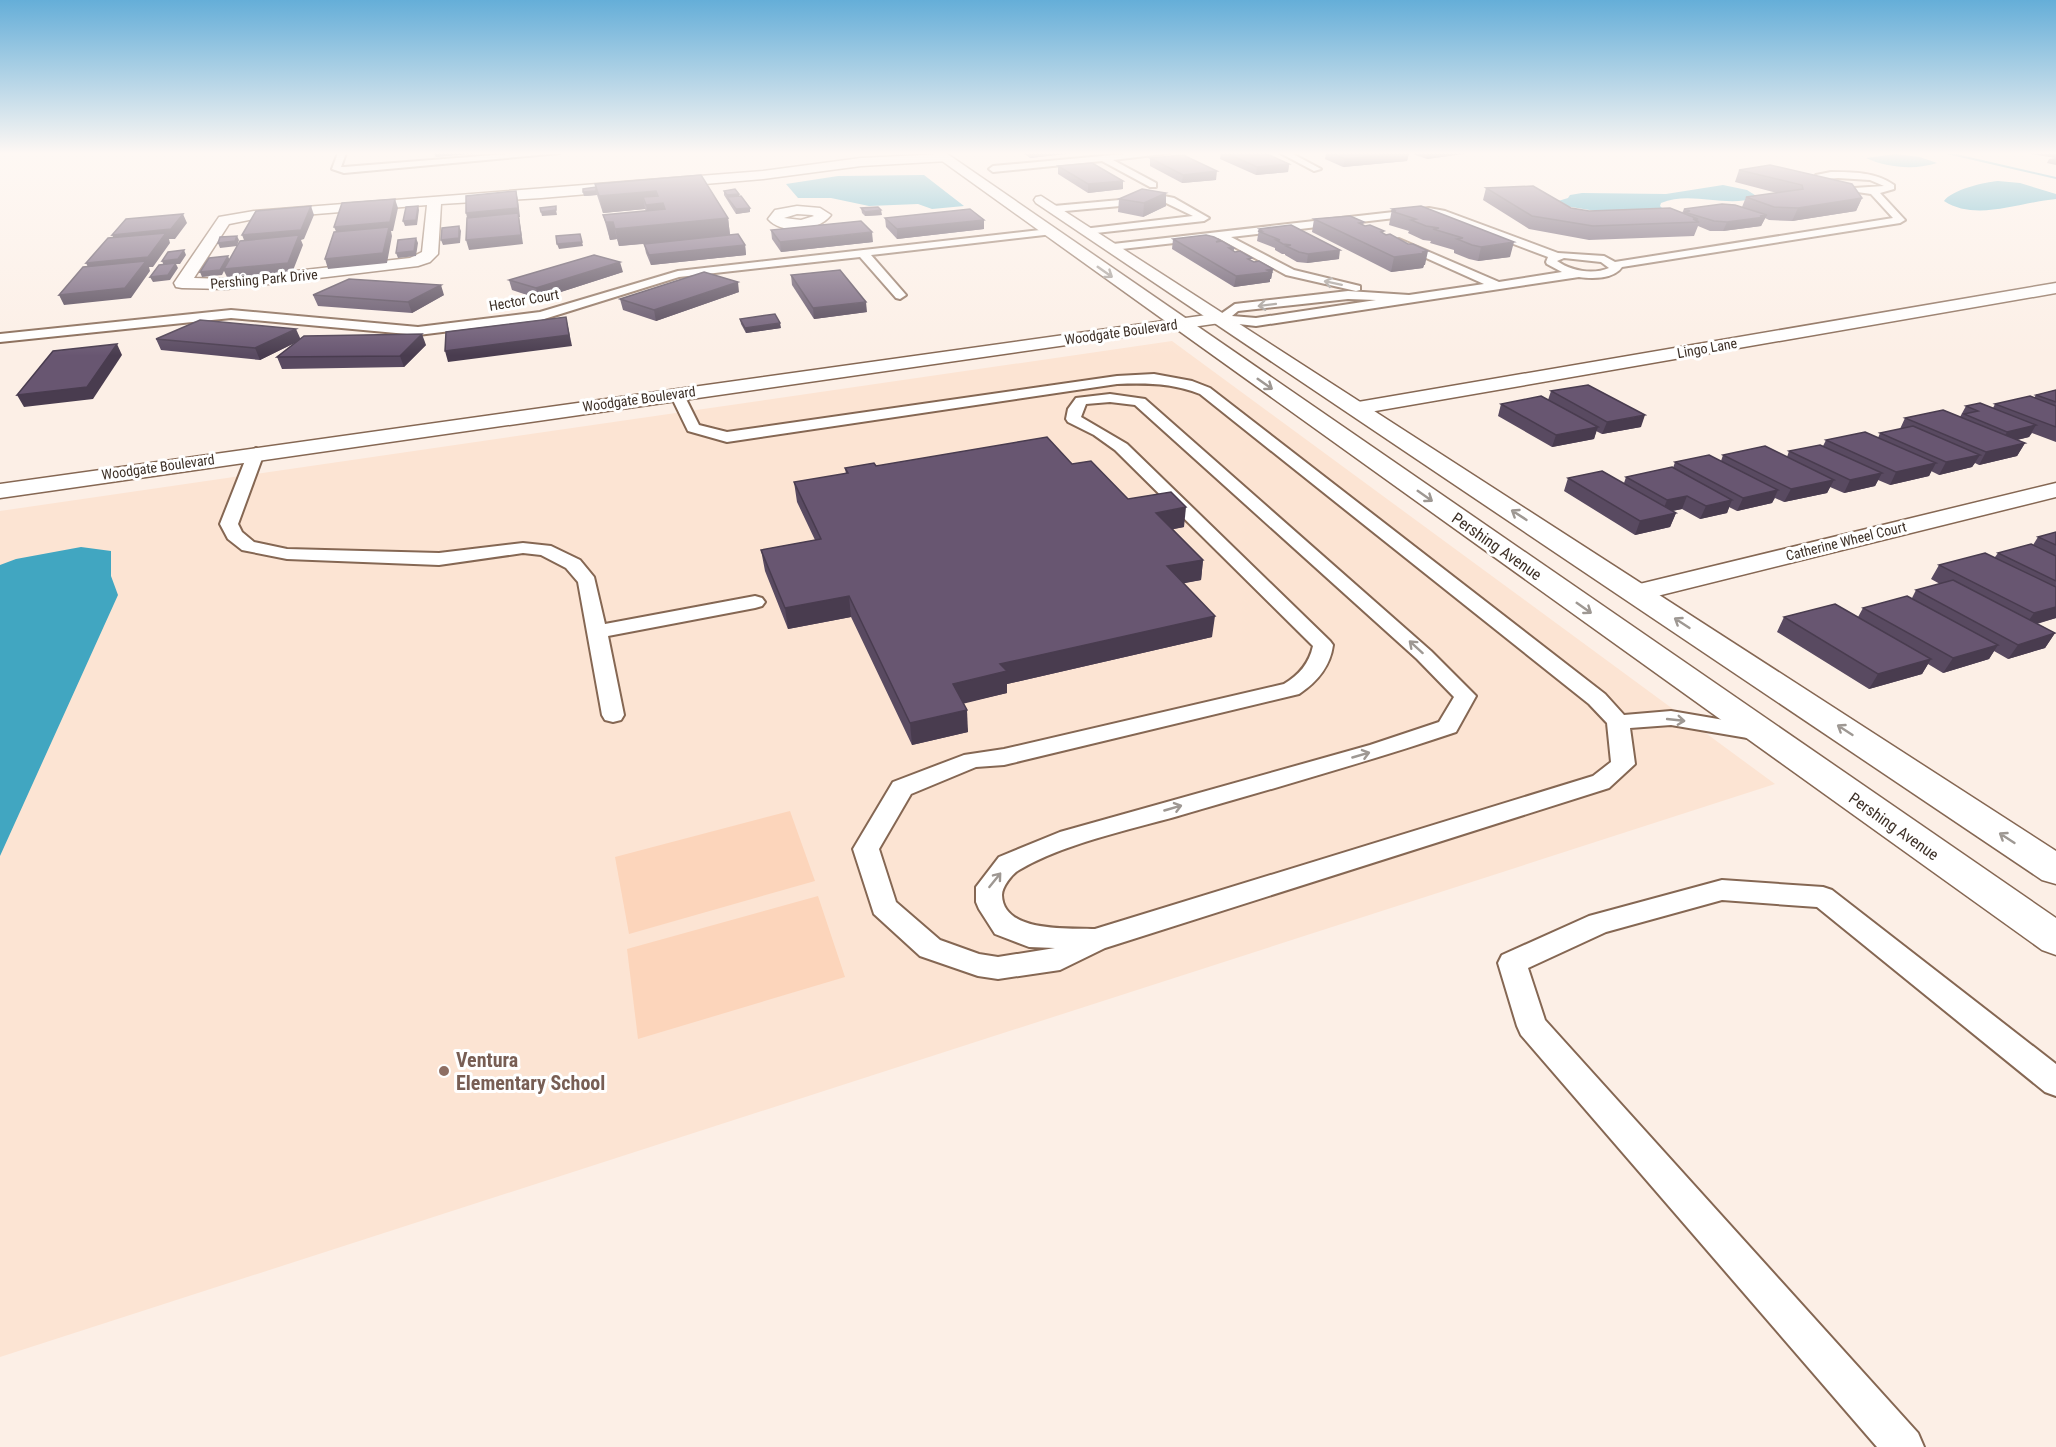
<svg xmlns="http://www.w3.org/2000/svg" width="2056" height="1447" font-family="'Roboto Condensed',sans-serif">
<style>
.built{fill:#fce4d3}
.green{fill:#fcd5bb}
.water{fill:#41a6c1}
.lines{fill:none;stroke-linecap:round;stroke-linejoin:round}
.stream{fill:#41a6c1;fill-rule:evenodd}
.lane-casing{stroke:#856753;stroke-width:4}
.street-casing{stroke:#856753;stroke-width:3}
.secondary-casing{stroke:#856753;stroke-width:3}
.lane{fill:#fff;fill-rule:evenodd}
.street{fill:#fff;fill-rule:evenodd}
.secondary{fill:#fff;fill-rule:evenodd}
.wall{fill:#594a61}
.shaded-wall{fill:#493c4f}
.building{fill:#685671;stroke:#493c4f;stroke-width:1.5}
.oneway{stroke:#9e9893}
.education-dot{fill:#8d6e63;stroke:#fff;stroke-width:2}
.labels{text-anchor:middle;stroke-width:6;stroke-linejoin:round;paint-order:stroke}
.far-street-label{font-size:14px;fill:#3d3027;stroke:#fff}
.street-label{font-size:16px;fill:#3d3027;stroke:#fff}
.near-education-label{font-size:20px;font-weight:bold;fill:#785e54;stroke:#fff;text-anchor:start}
</style>
<rect width="100%" height="100%" fill="#fcefe6"/>
<!-- built -->
<polygon class="built" points="1172,341 1775,784 0,1357 0,511"/>
<!-- green -->
<g class="green">
<polygon points="790,811 815,881 629,934 615,857"/>
<polygon points="818,896 845,977 638,1039 627,949"/>
</g>
<!-- water -->
<g class="water">
<path d="M1896,154L1920,157L1937,163C1916,170 1887,168 1866,158Z"/>
<polygon points="924,175 964,206 932,209 918,204 869,206 831,198 798,198 786,184 838,176"/>
<path d="M1998,181L2020,183L2056,194V199C2021,202 1976,222 1944,201C1951,190 1985,182 1998,181Z"/>
<path d="M1723,185L1747,190L1758,197C1726,209 1692,190 1661,203L1660,206L1664,210L1614,214L1559,205L1555,202L1568,198L1570,195L1582,193L1666,194Z"/>
<polygon points="81,547 111,551 111,576 118,595 0,856 0,565 16,559"/>
</g>
<g class="lines">
<!-- stream -->
<polygon class="stream" points="1952,153 2056,177 2056,179 1942,153"/>
<defs>
<g id="lane">
<polygon points="338,153 346,153 341,167 344,167 520,153 560,153 344,173 332,169"/>
<polygon points="1135,153 1170,153 1113,160 1156,183 1156,187 1150,187 1102,161 993,172 989,169 993,166"/>
<polygon points="1280,153 1291,153 1321,169 1314,171"/>
<path d="M1831,172C1853,172 1876,172 1894,185V189L1880,193L1905,220L1900,223L1622,267C1614,279 1593,279 1579,277L1256,326L1221,322L1215,318L1235,304L1348,291L1409,295L1484,284L1395,244L1394,242L1399,239L1499,282L1562,272L1547,264L1546,262L1548,257L1440,216L1429,214L1231,237L1294,270L1360,286V290L1356,291L1286,275L1218,238L1113,250L1108,247L1113,244L1429,208L1445,211L1558,253L1604,256L1615,262L1893,218L1871,194L1830,188L1814,179L1816,175ZM1838,178L1870,180L1884,186L1854,188L1824,179ZM1564,258L1601,262L1609,268C1593,275 1571,271 1557,261ZM1348,299L1376,300L1256,318L1232,316L1238,311Z"/>
<polygon points="1164,196 1174,198 1209,218 1204,221 1087,234 1082,231 1083,229 1193,216 1164,202 1054,212 1049,209 1054,206"/>
<polygon points="1049,229 1054,232 1053,234 871,255 906,295 900,299 896,298 860,257 679,277 541,320 418,335 231,318 0,342 0,334 231,310 418,327 540,312 678,271"/>
<path d="M1154,374L1192,381L1210,388L1605,694L1624,715L1671,711L1765,727L1773,729L1776,734L1773,739L1765,741L1671,725L1630,728L1635,764L1609,788L1105,948L1060,970L998,979L978,976L920,956L874,914L853,849L893,782L964,755L1004,749L1284,684C1299,675 1309,664 1313,646L1115,450L1094,435L1068,422L1066,419L1068,409L1076,398L1110,394L1145,399L1431,651L1476,696L1456,732C1364,763 1271,789 1178,816C1128,830 1063,844 1019,870C1012,874 1002,887 1002,895C1003,933 1069,928 1095,929L1593,776L1611,762L1607,723L1589,704L1200,394C1172,383 1147,383 1117,384L727,442L688,431L670,394L672,391H682L699,425L727,432L1117,376ZM1110,402L1135,405L1417,659L1454,697L1439,722L1370,745L1060,832L999,857L976,887V902L979,909L995,934L1029,947L1055,948L998,957L979,954L940,940L896,902L879,849L911,794L976,767L1004,765L1299,694C1317,682 1330,667 1333,645L1330,641L1127,444L1081,417L1086,404Z"/>
<polygon points="256,448 264,453 238,524 242,532 254,542 287,549 439,553 523,543 551,546 580,560 594,577 605,624 755,596 762,598 765,602 762,606 755,608 608,636 624,715 621,720 613,722 605,720 602,715 578,582 566,568 541,555 523,553 439,565 287,559 242,550 228,539 220,524 248,453"/>
<polygon points="1722,880 1823,887 1832,890 2056,1064 2056,1096 2045,1092 1817,907 1722,900 1606,932 1528,968 1545,1020 1918,1433 1924,1447 1877,1447 1521,1035 1517,1026 1498,963 1502,955 1589,916"/>
</g>
<g id="street">
<path d="M944,154L948,155L950,158L948,161L861,166L763,179L541,198L441,204L438,254L430,262L418,266L226,289L182,288L176,287L174,283L219,217L254,211L763,171L861,158ZM427,205L422,252L410,258L226,279L194,278L229,224L254,219Z"/>
<path d="M797,206L820,208L831,215C818,232 782,235 768,219L775,210ZM797,214L812,215L814,216L801,220L784,218Z"/>
<polygon points="2056,283 2056,293 1358,414 1350,413 1347,408 1350,403 1358,402"/>
<polygon points="1221,313 1227,314 1230,318 1227,322 0,498 0,484"/>
<polygon points="2056,483 2056,497 1637,601 1627,599 1623,593 1627,587"/>
</g>
<g id="secondary">
<polygon points="931,153 946,153 2056,918 2056,955 2042,950"/>
<polygon points="1041,196 2056,851 2056,884 2042,880 1036,203 1034,200 1036,197"/>
</g>
</defs>
<!-- lane casing -->
<use href="#lane" class="lane-casing"/>
<!-- street casing -->
<use href="#street" class="street-casing"/>
<!-- secondary casing -->
<use href="#secondary" class="secondary-casing"/>
<!-- lane -->
<use href="#lane" class="lane"/>
<!-- street -->
<use href="#street" class="street"/>
<!-- secondary -->
<use href="#secondary" class="secondary"/>
</g>
<!-- wall -->
<g class="wall">
<polygon points="1023,153 1075,153 1030,158"/>
<polygon points="1221,153 1265,153 1289,164 1288,172 1256,175 1220,159"/>
<polygon points="1326,153 1409,153 1407,161 1343,167 1325,159"/>
<polygon points="1410,153 1470,153 1427,159"/>
<polygon points="2025,153 2056,153 2056,158"/>
<polygon points="1150,158 1216,180 1182,183 1150,166"/>
<polygon points="2056,158 2056,165 2047,163 2049,159"/>
<polygon points="1058,166 1123,181 1123,189 1088,193 1058,174"/>
<polygon points="1739,170 1862,198 1856,211 1792,221 1769,220 1765,218 1761,226 1723,231 1710,231 1698,226 1694,236 1589,240 1529,229 1483,200 1486,188 1571,208 1589,211 1682,213 1684,209 1742,207 1746,197 1777,193 1735,182"/>
<polygon points="701,175 728,218 730,235 745,245 746,255 651,265 646,253 644,244 655,243 619,246 617,239 610,240 603,215 646,211 645,209 603,213 597,195 584,196 583,189"/>
<polygon points="724,191 739,194 739,196 750,212 736,214 724,195"/>
<polygon points="1119,199 1166,206 1143,217 1118,212"/>
<polygon points="861,208 882,215 865,216 862,213"/>
<polygon points="1392,209 1510,257 1478,261 1469,259 1454,253 1454,250 1430,243 1431,241 1423,240 1408,233 1409,231 1389,225"/>
<polygon points="885,218 984,220 984,229 897,239 886,227"/>
<polygon points="1314,219 1364,222 1363,225 1384,234 1425,265 1424,265 1423,268 1391,272 1312,232"/>
<polygon points="1259,229 1339,259 1307,263 1297,262 1285,255 1285,254 1282,254 1275,250 1275,248 1257,241"/>
<polygon points="771,230 873,242 781,252 772,239"/>
<polygon points="1173,239 1220,242 1234,248 1234,251 1252,261 1273,269 1271,279 1270,279 1270,282 1234,287 1172,249"/>
<polygon points="623,272 539,299 512,290 509,280"/>
<polygon points="791,275 867,312 814,319 792,285"/>
<polygon points="739,292 656,321 623,310 620,299"/>
<polygon points="313,295 444,295 412,313 318,306"/>
<polygon points="740,319 781,328 746,333 741,324"/>
<polygon points="156,339 300,339 426,345 404,367 282,369 277,357 298,341 260,360 161,350"/>
<polygon points="2056,390 2056,442 2032,433 2029,437 2017,440 2025,443 2017,456 1979,465 1975,463 1972,467 1939,475 1931,471 1929,476 1890,485 1878,480 1875,486 1844,493 1830,487 1827,493 1784,502 1775,498 1772,503 1737,511 1729,507 1727,513 1700,519 1682,509 1672,511 1676,513 1670,527 1635,535 1564,491 1568,478 1624,483 1626,477 1673,468 1675,462 1721,461 1723,455 1787,457 1789,451 1823,446 1826,440 1878,438 1880,433 1900,429 1905,418 1960,417 1966,406 1993,408 1995,404 2034,398 2036,395"/>
<polygon points="1551,391 1641,427 1602,434 1596,431 1594,439 1552,447 1498,416 1501,404 1548,400"/>
<polygon points="1072,464 1128,499 1184,527 1173,529 1203,560 1201,580 1183,583 1212,637 1007,684 1007,693 963,703 968,732 912,745 851,617 788,629 765,571 761,550 815,540 797,502 794,482 846,474 845,468 876,466"/>
<polygon points="2056,532 2056,618 2037,624 2055,633 2045,648 2008,659 1994,651 1989,659 1943,673 1928,664 1922,674 1869,689 1777,632 1784,617 1858,617 1863,608 1912,598 1916,590 1940,584 1931,579 1939,565 1995,557 1998,553 2033,545 2038,537"/>
</g>
<!-- shaded-wall -->
<g class="shaded-wall">
<polygon points="434,153 484,153 436,157"/>
<polygon points="1030,153 1075,153 1030,158"/>
<polygon points="1409,153 1407,161 1343,167 1345,159"/>
<polygon points="1428,153 1470,153 1427,159"/>
<polygon points="1289,164 1288,172 1256,175 1257,167"/>
<polygon points="1217,171 1216,180 1182,183 1183,175"/>
<polygon points="1123,181 1123,189 1088,193 1088,184"/>
<polygon points="516,191 518,200 520,217 519,217 523,244 469,250 466,240 468,222 466,213"/>
<polygon points="596,191 597,195 584,196 583,192"/>
<polygon points="656,191 658,204 663,203 666,220 650,222 646,205 643,197 645,209 603,213 599,196"/>
<polygon points="1166,193 1166,206 1143,217 1144,203"/>
<polygon points="739,194 739,198 727,197 727,200 727,195"/>
<polygon points="1862,198 1856,211 1792,221 1798,208"/>
<polygon points="395,199 398,208 393,231 391,231 392,236 387,263 328,269 325,259 338,236 334,227"/>
<polygon points="311,206 314,215 304,239 301,240 303,245 292,273 228,279 224,271 222,275 202,277 200,272 228,256 230,261 246,245 242,235"/>
<polygon points="418,206 419,210 417,225 405,226 403,221"/>
<polygon points="750,208 750,212 736,214 736,209"/>
<polygon points="556,210 557,215 542,216 541,212"/>
<polygon points="881,210 882,215 865,216 865,212"/>
<polygon points="183,214 187,223 175,239 169,239 170,243 153,267 149,267 150,271 131,298 64,305 59,295 91,273 86,263 117,244 112,235"/>
<polygon points="1767,215 1761,226 1723,231 1727,222"/>
<polygon points="728,218 730,235 619,246 615,229"/>
<polygon points="984,220 984,229 897,239 897,229"/>
<polygon points="606,222 613,222 617,239 610,240"/>
<polygon points="459,226 461,231 460,243 443,245 441,240"/>
<polygon points="872,232 873,242 781,252 780,242"/>
<polygon points="237,236 239,240 237,246 220,248 218,243"/>
<polygon points="416,238 418,243 416,256 398,258 396,253"/>
<polygon points="582,242 583,246 559,249 557,244"/>
<polygon points="1514,242 1510,257 1478,261 1481,247"/>
<polygon points="745,245 746,255 651,265 649,255"/>
<polygon points="184,250 186,255 180,264 176,264 178,268 170,280 153,282 150,277 164,266 162,261"/>
<polygon points="1340,250 1339,259 1307,263 1308,254"/>
<polygon points="1428,251 1425,265 1424,265 1423,268 1391,272 1394,257"/>
<polygon points="620,262 623,272 539,299 536,288"/>
<polygon points="1273,269 1271,279 1270,279 1270,282 1234,287 1236,276"/>
<polygon points="738,282 739,292 656,321 654,310"/>
<polygon points="441,285 444,295 412,313 408,302"/>
<polygon points="866,302 867,312 814,319 813,308"/>
<polygon points="566,317 572,346 448,362 445,351"/>
<polygon points="780,323 781,328 746,333 745,328"/>
<polygon points="296,329 301,340 260,360 255,348"/>
<polygon points="422,334 426,345 404,367 400,356"/>
<polygon points="117,344 122,355 93,399 24,407 17,395"/>
<polygon points="1645,415 1641,427 1602,434 1607,422"/>
<polygon points="2036,425 2029,437 2000,444 2007,432"/>
<polygon points="1598,427 1594,439 1552,447 1556,435"/>
<polygon points="2025,443 2017,456 1979,465 1986,452"/>
<polygon points="1980,455 1972,467 1939,475 1946,462"/>
<polygon points="1936,463 1929,476 1890,485 1896,472"/>
<polygon points="1882,473 1875,486 1844,493 1850,480"/>
<polygon points="1834,480 1827,493 1784,502 1791,489"/>
<polygon points="1778,490 1772,503 1737,511 1743,498"/>
<polygon points="1687,496 1682,509 1662,513 1667,500"/>
<polygon points="1732,500 1727,513 1700,519 1706,506"/>
<polygon points="1186,507 1184,527 1155,533 1156,513"/>
<polygon points="1676,513 1670,527 1635,535 1640,521"/>
<polygon points="1203,560 1201,580 1165,587 1167,566"/>
<polygon points="849,596 851,617 788,629 785,608"/>
<polygon points="2056,607 2056,618 2024,627 2034,613"/>
<polygon points="1215,616 1212,637 1007,684 1007,693 954,706 953,684 1000,664"/>
<polygon points="2055,633 2045,648 2008,659 2018,645"/>
<polygon points="1998,645 1989,659 1943,673 1953,658"/>
<polygon points="1931,659 1922,674 1869,689 1878,674"/>
<polygon points="967,710 968,732 912,745 910,723"/>
</g>
<!-- building -->
<g class="building">
<polygon points="1226,153 1265,153 1289,164 1257,167"/>
<polygon points="1332,153 1404,153 1345,159"/>
<polygon points="1183,155 1217,171 1183,175 1150,158"/>
<polygon points="1092,163 1123,181 1088,184 1058,166"/>
<polygon points="1770,165 1852,184 1862,198 1798,208 1774,207 1746,197 1803,189 1802,185 1739,170"/>
<polygon points="701,175 728,218 615,229 613,222 606,222 603,215 665,209 663,203 646,205 643,197 658,196 656,191 599,196 595,184"/>
<polygon points="1533,186 1571,208 1589,211 1670,208 1698,219 1693,219 1699,222 1593,226 1532,216 1486,188"/>
<polygon points="596,187 596,191 583,192 583,189"/>
<polygon points="735,189 739,194 727,195 724,191"/>
<polygon points="1142,189 1166,193 1144,203 1119,199"/>
<polygon points="516,191 518,208 466,213 466,196"/>
<polygon points="741,196 750,208 736,209 727,197"/>
<polygon points="395,199 390,222 334,227 342,203"/>
<polygon points="1722,204 1735,205 1767,215 1760,216 1765,217 1727,222 1714,221 1684,212 1690,211 1684,209"/>
<polygon points="311,206 301,230 242,235 256,211"/>
<polygon points="418,206 416,220 403,221 406,207"/>
<polygon points="556,206 556,210 541,212 540,208"/>
<polygon points="1421,206 1514,242 1481,247 1472,245 1457,239 1463,238 1433,229 1439,228 1426,226 1411,220 1416,219 1391,211 1396,211 1392,209"/>
<polygon points="878,207 881,210 865,212 861,208"/>
<polygon points="970,209 984,220 897,229 885,218"/>
<polygon points="518,213 521,235 466,240 467,218"/>
<polygon points="183,214 171,229 112,235 126,219"/>
<polygon points="1350,216 1364,222 1359,223 1365,226 1370,225 1384,231 1381,232 1386,235 1390,234 1408,244 1413,244 1428,251 1422,252 1426,253 1394,257 1314,219"/>
<polygon points="861,221 872,232 780,242 771,230"/>
<polygon points="1291,225 1340,250 1308,254 1299,252 1286,246 1291,245 1283,244 1276,240 1280,240 1258,231 1262,231 1259,229"/>
<polygon points="459,226 459,238 441,240 442,228"/>
<polygon points="389,227 383,253 325,259 334,232"/>
<polygon points="166,233 148,257 86,263 108,238"/>
<polygon points="580,234 582,242 557,244 556,236"/>
<polygon points="738,234 745,245 649,255 644,244"/>
<polygon points="299,235 288,263 224,269 240,241"/>
<polygon points="1206,235 1214,237 1220,240 1216,242 1222,241 1234,248 1229,248 1235,252 1240,251 1252,258 1248,259 1254,262 1259,261 1273,269 1267,270 1271,272 1236,276 1173,239"/>
<polygon points="237,236 235,241 218,243 220,237"/>
<polygon points="416,238 414,251 396,253 398,240"/>
<polygon points="184,250 178,259 162,261 168,252"/>
<polygon points="594,255 620,262 536,288 509,280"/>
<polygon points="228,256 220,270 200,272 209,258"/>
<polygon points="146,261 125,288 59,295 83,267"/>
<polygon points="176,263 168,275 150,277 159,265"/>
<polygon points="840,270 866,302 813,308 791,275"/>
<polygon points="704,272 738,282 654,310 620,299"/>
<polygon points="349,279 441,285 408,302 313,295"/>
<polygon points="775,314 780,323 745,328 740,319"/>
<polygon points="566,317 569,335 445,351 446,332"/>
<polygon points="200,320 296,329 255,348 156,339"/>
<polygon points="422,334 400,356 277,357 304,336"/>
<polygon points="117,344 87,387 17,395 53,351"/>
<polygon points="1588,385 1645,415 1607,422 1551,391"/>
<polygon points="2056,390 2056,402 2036,395"/>
<polygon points="1541,396 1598,427 1556,435 1501,404"/>
<polygon points="2030,396 2056,406 2056,427 1995,404"/>
<polygon points="1980,403 2036,425 2007,432 1964,414 1978,411 1966,406"/>
<polygon points="1943,410 2025,443 1986,452 1905,418"/>
<polygon points="1913,426 1980,455 1946,462 1880,433"/>
<polygon points="1865,432 1936,463 1896,472 1826,440"/>
<polygon points="1047,437 1072,464 1091,461 1128,499 1171,492 1186,507 1156,513 1203,560 1167,566 1215,616 1000,664 1007,671 953,684 967,710 910,723 849,596 785,608 761,550 821,539 794,482 848,473 845,468 874,463 876,466"/>
<polygon points="1820,445 1882,473 1850,480 1789,451"/>
<polygon points="1765,446 1834,480 1791,489 1723,455"/>
<polygon points="1709,455 1778,490 1743,498 1675,462"/>
<polygon points="1672,467 1732,500 1706,506 1687,496 1667,500 1626,477"/>
<polygon points="1602,471 1676,513 1640,521 1568,478"/>
<polygon points="2056,532 2056,545 2038,537"/>
<polygon points="2031,544 2056,556 2056,581 1998,553"/>
<polygon points="1985,553 2056,587 2056,607 2034,613 1939,565"/>
<polygon points="1953,580 2055,633 2018,645 1916,590"/>
<polygon points="1907,596 1998,645 1953,658 1863,608"/>
<polygon points="1835,604 1931,659 1878,674 1784,617"/>
</g>
<!-- one-way arrows -->
<defs><path id="oneway-shaft" d="M-6 0H5M1.5-3L5.5 0L1.5 3" fill="none" stroke-width="1.6" stroke-linecap="round" stroke-linejoin="round" transform="scale(1.5)"/></defs>
<g class="oneway">
<use href="#oneway-shaft" transform="translate(1105 272) rotate(35)"/>
<use href="#oneway-shaft" transform="translate(1333 283) rotate(-168)"/>
<use href="#oneway-shaft" transform="translate(1267 305) rotate(173)"/>
<use href="#oneway-shaft" transform="translate(1265 384) rotate(35)"/>
<use href="#oneway-shaft" transform="translate(1425 496) rotate(35)"/>
<use href="#oneway-shaft" transform="translate(1519 515) rotate(-147)"/>
<use href="#oneway-shaft" transform="translate(1584 608) rotate(35)"/>
<use href="#oneway-shaft" transform="translate(1682 623) rotate(-147)"/>
<use href="#oneway-shaft" transform="translate(1416 647) rotate(-138)"/>
<use href="#oneway-shaft" transform="translate(1676 720) rotate(6)"/>
<use href="#oneway-shaft" transform="translate(1845 730) rotate(-147)"/>
<use href="#oneway-shaft" transform="translate(1361 755) rotate(-16)"/>
<use href="#oneway-shaft" transform="translate(1173 808) rotate(-16)"/>
<use href="#oneway-shaft" transform="translate(2007 838) rotate(-147)"/>
<use href="#oneway-shaft" transform="translate(995 880) rotate(-51)"/>
</g>
<!-- sky -->
<linearGradient id="sky" x2="0" y2="1"><stop stop-color="#65aed8"/><stop offset="0.43" stop-color="#fef8f4"/><stop offset="1" stop-color="#fef8f4" stop-opacity="0"/></linearGradient>
<rect width="2056" height="356" fill="url(#sky)"/>
<!-- markers -->
<circle class="education-dot" cx="444" cy="1071" r="6"/>
<g class="labels">
<!-- far-street labels -->
<g class="far-street-label">
<text transform="translate(264 279) rotate(-5)" y="5">Pershing Park Drive</text>
<text transform="translate(524 300) rotate(-10)" y="5">Hector Court</text>
<text transform="translate(1121 332) rotate(-8)" y="5">Woodgate Boulevard</text>
<text transform="translate(1707 348) rotate(-10)" y="5">Lingo Lane</text>
<text transform="translate(639 399) rotate(-8)" y="5">Woodgate Boulevard</text>
<text transform="translate(158 467) rotate(-8)" y="5">Woodgate Boulevard</text>
<text transform="translate(1846 541) rotate(-14)" y="5">Catherine Wheel Court</text>
</g>
<!-- street labels -->
<g class="street-label">
<text transform="translate(1497 546) rotate(35)" y="6">Pershing Avenue</text>
<text transform="translate(1894 826) rotate(35)" y="6">Pershing Avenue</text>
</g>
<!-- near-education labels -->
<g class="near-education-label">
<text x="456" y="1067">Ventura<tspan x="456" dy="23">Elementary School</tspan></text>
</g>
</g>
</svg>
